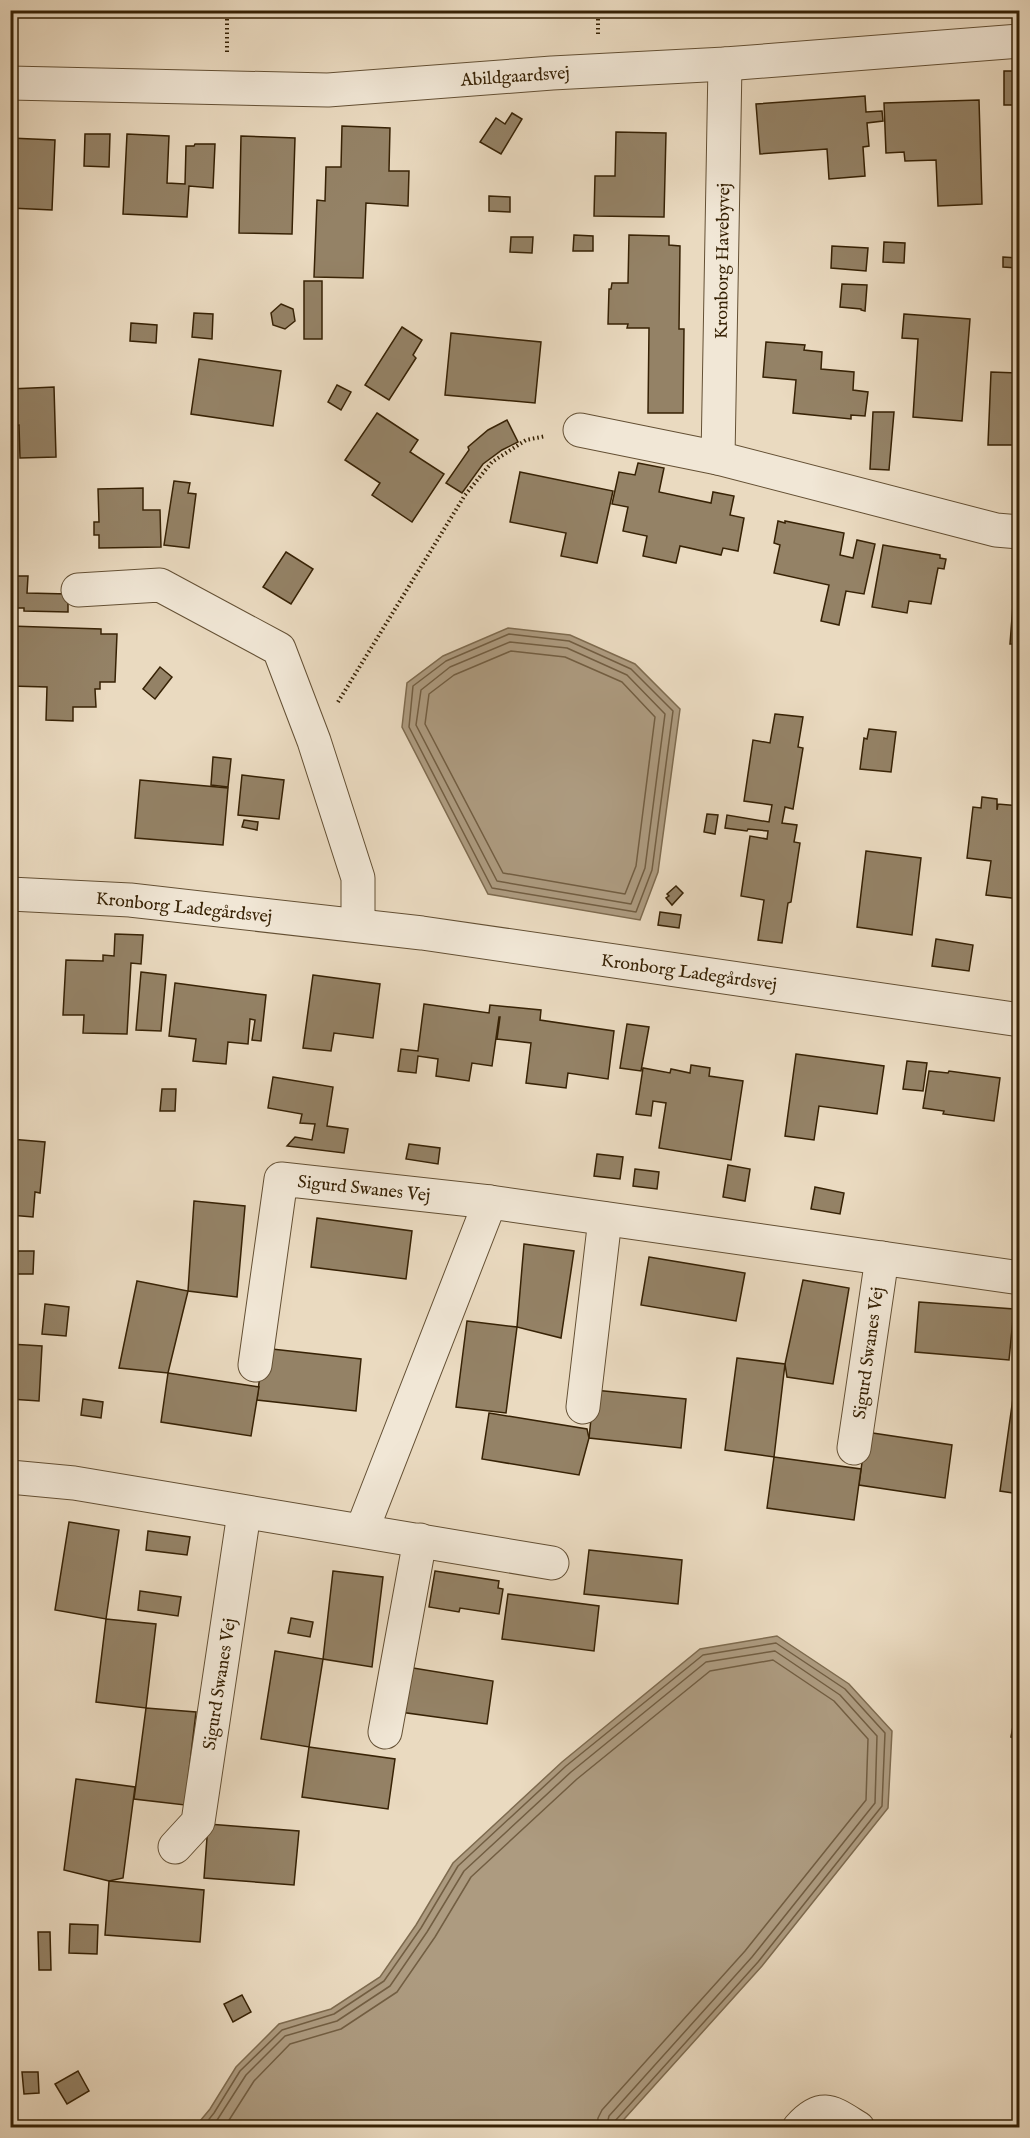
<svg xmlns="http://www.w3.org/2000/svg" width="1030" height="2138" font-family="'IM FELL English',serif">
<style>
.water{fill:#ad9b80;stroke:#7e6b4f;stroke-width:1.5}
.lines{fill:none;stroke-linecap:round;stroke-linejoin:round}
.shore{stroke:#725e42;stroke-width:1.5}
.building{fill:#948266;stroke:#372205;stroke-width:1.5}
.minor-casing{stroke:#645034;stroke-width:35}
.path{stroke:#372205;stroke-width:4;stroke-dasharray:1.5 3;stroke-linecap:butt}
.minor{stroke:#f1e7d6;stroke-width:33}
.labels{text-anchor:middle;stroke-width:4.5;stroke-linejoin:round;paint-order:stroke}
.street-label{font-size:18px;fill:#372205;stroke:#f1e7d6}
</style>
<rect width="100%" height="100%" fill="#eadac0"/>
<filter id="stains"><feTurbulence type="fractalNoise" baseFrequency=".00333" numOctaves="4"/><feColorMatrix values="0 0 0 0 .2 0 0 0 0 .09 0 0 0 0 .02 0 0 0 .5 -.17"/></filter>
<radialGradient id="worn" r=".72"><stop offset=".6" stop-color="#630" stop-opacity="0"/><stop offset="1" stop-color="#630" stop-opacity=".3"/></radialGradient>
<!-- water -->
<g class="water">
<polygon points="508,628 570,635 635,664 680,709 658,872 640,920 488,894 402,727 407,683 443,656"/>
<polygon points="777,1636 849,1684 892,1731 888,1808 762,1966 617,2127 195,2127 210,2109 236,2067 279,2024 331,2009 380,1977 416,1925 453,1863 562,1762 700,1649"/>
</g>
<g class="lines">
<!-- shore -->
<g class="shore">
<polygon points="509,634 569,641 631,669 673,711 652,870 636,912 492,888 409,727 413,686 446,661"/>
<polygon points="510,642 567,648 627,675 665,714 645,868 631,904 497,881 416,725 421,690 450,667"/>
<polygon points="511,651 565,657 622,682 655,717 636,866 625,894 503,873 425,724 429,694 454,675"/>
<polyline points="202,2128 214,2113 240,2071 282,2030 334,2014 384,1981 421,1928 458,1866 566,1766 703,1655 776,1643 845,1689 885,1733 882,1806 758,1962 615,2121 613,2128"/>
<polyline points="212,2128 246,2075 285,2036 337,2021 390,1986 427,1932 464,1871 571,1772 706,1662 775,1651 840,1695 877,1736 875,1803 752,1957 609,2116 606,2128"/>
<polyline points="224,2128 254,2081 290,2044 341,2029 397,1992 435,1937 471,1877 577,1779 710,1671 773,1660 834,1701 868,1739 866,1800 745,1951 602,2110 598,2118 597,2128"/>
</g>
</g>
<!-- building -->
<g class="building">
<rect x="1004" y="71" width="16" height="34"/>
<polygon points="865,96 866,112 882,111 883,121 867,123 869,146 863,147 865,176 829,179 827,149 760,154 756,104"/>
<polygon points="979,100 982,204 938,206 936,160 905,161 904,152 886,153 884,103"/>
<polygon points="512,113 522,119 501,154 480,142 496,118 505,124"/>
<polygon points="342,126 390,128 389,171 409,171 408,206 366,203 363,278 314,277 317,200 325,201 326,167 341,167"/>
<polygon points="616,132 666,133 664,217 594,216 595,176 615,176"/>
<polygon points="85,134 110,134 109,167 84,166"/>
<polygon points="127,134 169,136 167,183 185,184 186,146 194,146 195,144 215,144 213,188 189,186 187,217 123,214"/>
<polygon points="241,136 295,138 292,234 239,233"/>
<polygon points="10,138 55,140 52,210 10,208"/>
<polygon points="489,196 510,197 510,212 489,211"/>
<polygon points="574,235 593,236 593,251 573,251"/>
<polygon points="629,235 669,236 669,245 680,246 679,329 684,329 683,413 648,413 649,328 627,328 628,324 608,324 609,289 611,289 612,283 628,283"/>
<polygon points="511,237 533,237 532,253 510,252"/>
<polygon points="884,242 905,243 904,263 883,262"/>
<polygon points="832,246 868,248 866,271 831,268"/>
<polygon points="1003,257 1018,258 1017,268 1003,267"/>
<rect x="304" y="281" width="18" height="58"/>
<polygon points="842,284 867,285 865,311 861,310 861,309 840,307"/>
<polygon points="281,304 293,309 295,321 285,329 273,325 271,313"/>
<polygon points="194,313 213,314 212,339 192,337"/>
<polygon points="904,314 970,319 962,421 913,417 918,339 902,338"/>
<polygon points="131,323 157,325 156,343 130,341"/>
<polygon points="402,327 422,340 413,355 416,358 389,400 365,385"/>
<polygon points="451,333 541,342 535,403 445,395"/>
<polygon points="766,342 805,345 804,350 822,352 821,369 854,372 853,390 868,392 865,416 851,415 851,419 793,413 796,380 763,377"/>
<polygon points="199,359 281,371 273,426 191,414"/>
<polygon points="991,372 1020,373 1020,445 988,445"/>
<polygon points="337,385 351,392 341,410 328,402"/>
<polygon points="54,387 56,457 20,458 19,425 10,426 10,389"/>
<polygon points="873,412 894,412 889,470 870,469"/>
<polygon points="377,413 418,440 410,452 444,474 412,522 372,495 380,483 345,460"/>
<polygon points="507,420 518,442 502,450 483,464 462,493 446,483 469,450 468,447 488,430"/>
<polygon points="638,463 664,468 659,492 711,503 713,492 734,496 730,515 744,518 738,551 723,548 721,555 680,546 676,563 643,556 647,536 623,531 628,507 612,504 619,472 635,475"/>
<polygon points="520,472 613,491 597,563 561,556 566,533 510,522"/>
<polygon points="174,481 190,483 188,493 196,494 189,548 164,545"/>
<polygon points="143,488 143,510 160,510 161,547 99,548 99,535 94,535 94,522 99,522 98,489"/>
<polygon points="778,521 785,523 785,521 844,533 840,555 853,558 857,540 875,544 864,594 846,591 839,625 821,621 829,585 774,573 780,545 774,543"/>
<polygon points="883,545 940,555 940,558 946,559 944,569 938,568 931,604 909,601 907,613 872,607"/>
<polygon points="286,552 313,569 291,604 263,587"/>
<polygon points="10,576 28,576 27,593 68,594 68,612 24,611 24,608 10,608"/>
<polygon points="1015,579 1020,579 1020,655 1013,654 1013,644 1010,644"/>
<polygon points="10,626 101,629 101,634 117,634 115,682 100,682 100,689 95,689 96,707 73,707 73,721 46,720 47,687 10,686"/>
<polygon points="160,667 172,677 155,699 143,689"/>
<polygon points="775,714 803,717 798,747 803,748 793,809 785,807 782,823 797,825 794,842 800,843 791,902 788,903 782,943 758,940 764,900 741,896 750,836 767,839 768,831 748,829 747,831 725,828 727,815 769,822 772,805 744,801 753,740 770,743"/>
<polygon points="869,729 896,732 891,772 860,769 864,738 867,739"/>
<polygon points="213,757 231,759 228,787 211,785"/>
<polygon points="242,775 284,780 279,819 238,815"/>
<polygon points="140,780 228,788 223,845 135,838"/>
<polygon points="982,797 997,799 997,810 998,804 1020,806 1020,899 986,895 991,861 967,858 973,807 981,808"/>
<polygon points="707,814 718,815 715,834 704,832"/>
<polygon points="244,820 258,822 257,830 242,827"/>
<polygon points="866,851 921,858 912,935 857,927"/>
<polygon points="676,886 683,893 672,905 666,898 669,896 667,894"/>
<polygon points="660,912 681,915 679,928 658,925"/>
<polygon points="115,934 143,935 141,964 131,963 127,1034 83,1033 84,1015 63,1015 66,960 103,961 103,955 114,956"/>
<polygon points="936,939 973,945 969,971 932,966"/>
<polygon points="141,972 166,975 161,1031 136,1030"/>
<polygon points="313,975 380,984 373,1038 334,1033 331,1051 303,1048"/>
<polygon points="175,983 266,995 261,1041 252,1040 255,1020 250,1019 248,1044 228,1042 226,1064 193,1061 196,1039 169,1036"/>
<polygon points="424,1004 489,1013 490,1005 541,1010 540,1020 614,1031 608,1079 568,1073 566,1088 526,1083 531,1043 497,1039 500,1017 499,1017 492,1066 472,1063 469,1081 436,1076 438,1059 418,1056 416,1073 398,1071 401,1049 418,1051"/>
<polygon points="627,1024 649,1027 641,1071 620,1068"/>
<polygon points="796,1054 884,1066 877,1114 819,1106 814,1140 785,1136"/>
<polygon points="907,1061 927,1063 923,1091 903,1089"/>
<polygon points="691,1065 710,1068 709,1076 743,1081 731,1160 659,1148 666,1103 653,1101 651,1116 636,1114 643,1068 670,1073 671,1069 690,1073"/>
<polygon points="929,1071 948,1073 949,1071 1000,1078 994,1121 943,1114 944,1111 923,1108"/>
<polygon points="273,1077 333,1087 327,1126 348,1129 344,1153 287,1146 295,1137 312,1140 315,1124 300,1123 302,1114 268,1108"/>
<polygon points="162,1089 176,1089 175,1111 160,1111"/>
<polygon points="10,1139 45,1142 40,1193 35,1192 33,1217 10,1215"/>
<polygon points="409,1144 440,1148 438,1164 406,1159"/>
<polygon points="597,1154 623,1157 620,1179 594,1176"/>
<polygon points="728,1165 750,1169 745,1201 723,1197"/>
<polygon points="635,1169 659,1172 657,1189 633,1186"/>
<polygon points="815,1187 844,1193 840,1214 811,1209"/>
<polygon points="194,1201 245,1206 237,1297 188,1291"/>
<polygon points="317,1218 412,1231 406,1279 311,1267"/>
<polygon points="524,1244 574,1251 561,1338 517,1327"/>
<polygon points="18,1251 34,1251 33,1274 17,1274"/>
<polygon points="649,1257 745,1273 736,1321 641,1305"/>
<polygon points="803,1280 849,1288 833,1384 787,1377 785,1364"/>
<polygon points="137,1281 188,1291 168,1373 119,1368"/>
<polygon points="919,1302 1014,1309 1009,1360 915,1352"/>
<polygon points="45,1304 69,1307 66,1336 42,1334"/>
<polygon points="467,1321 517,1327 506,1413 456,1407"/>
<polygon points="10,1344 42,1346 39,1401 10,1399"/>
<polygon points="263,1348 361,1359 356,1411 257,1400"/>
<polygon points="737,1358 785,1364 774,1457 725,1450"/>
<polygon points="168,1373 259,1387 251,1436 161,1422"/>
<polygon points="594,1390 686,1399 681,1448 589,1438"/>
<polygon points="1013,1398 1020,1399 1020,1494 1000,1491"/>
<polygon points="83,1399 103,1402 101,1418 81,1415"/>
<polygon points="489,1413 587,1429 589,1438 579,1475 482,1459"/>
<polygon points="866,1432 952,1445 945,1498 859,1485"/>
<polygon points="774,1457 861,1469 854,1520 767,1508"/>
<polygon points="69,1522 119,1530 106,1619 55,1610"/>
<polygon points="148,1531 190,1537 187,1555 146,1550"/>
<polygon points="589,1550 682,1560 678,1604 584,1594"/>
<polygon points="333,1571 383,1577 372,1667 323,1659"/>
<polygon points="435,1571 499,1581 498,1588 503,1589 499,1614 460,1608 459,1612 429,1607"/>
<polygon points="140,1591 181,1597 178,1616 138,1610"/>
<polygon points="508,1594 599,1606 594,1651 502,1639"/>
<polygon points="291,1618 313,1622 310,1637 288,1633"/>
<polygon points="106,1619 156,1624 146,1708 96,1702"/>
<polygon points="275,1651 323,1659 309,1747 261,1739"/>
<polygon points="407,1667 493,1681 487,1724 400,1712"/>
<polygon points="1020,1689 1020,1741 1011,1737"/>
<polygon points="146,1708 196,1712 185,1805 134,1799"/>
<polygon points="10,1734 13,1734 17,1790 10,1791"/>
<polygon points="309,1747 395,1759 388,1809 302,1797"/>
<polygon points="76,1779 135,1787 123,1878 109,1881 64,1870"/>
<polygon points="208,1824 299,1831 294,1885 204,1878"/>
<polygon points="109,1881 204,1890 200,1942 105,1935"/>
<polygon points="70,1924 98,1925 97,1954 69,1953"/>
<polygon points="38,1932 50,1932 51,1970 39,1970"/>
<polygon points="242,1995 251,2012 233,2022 224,2004"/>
<polygon points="78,2071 89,2091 67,2104 55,2084"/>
<polygon points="22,2072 38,2072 39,2093 24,2094"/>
</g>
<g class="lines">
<defs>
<g id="minor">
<polyline points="725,64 718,458 996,530 1020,532"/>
<polyline points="10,83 328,90 552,73 725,64 1020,41"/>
<polyline points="580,430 718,458"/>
<polyline points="78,590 160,585 279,649 314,741 358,878 358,925"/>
<polyline points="10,894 130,900 422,933 1020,1020"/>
<polyline points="255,1365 281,1179 490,1202"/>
<polyline points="583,1407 605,1219"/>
<polyline points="854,1448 882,1258"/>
<polyline points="10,1477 74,1483 552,1563"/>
<polyline points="362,1530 490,1202 1020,1278"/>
<polyline points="385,1732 420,1540"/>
<polyline points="175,1847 198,1822 244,1513"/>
<path d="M799,2128C822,2102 832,2112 858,2128"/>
</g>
</defs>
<!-- minor casing -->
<use href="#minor" class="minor-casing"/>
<!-- path -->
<g class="path">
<polyline points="227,10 227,52"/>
<polyline points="598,10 598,37"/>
<polyline points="338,702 465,495 492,462 526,440 546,436"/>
</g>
<!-- minor -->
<use href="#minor" class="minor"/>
</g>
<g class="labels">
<!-- street labels -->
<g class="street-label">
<text transform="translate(515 76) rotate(-4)" y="6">Abildgaardsvej</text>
<text transform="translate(722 261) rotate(-89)" y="6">Kronborg Havebyvej</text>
<text transform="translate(184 907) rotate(6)" y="6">Kronborg Ladegårdsvej</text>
<text transform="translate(689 972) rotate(8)" y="6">Kronborg Ladegårdsvej</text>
<text transform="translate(364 1188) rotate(6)" y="6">Sigurd Swanes Vej</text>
<text transform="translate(868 1353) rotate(-82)" y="6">Sigurd Swanes Vej</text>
<text transform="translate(219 1684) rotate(-81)" y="6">Sigurd Swanes Vej</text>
</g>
</g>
<!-- margin -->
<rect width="1030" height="2138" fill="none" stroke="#eadac0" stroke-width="36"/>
<rect x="12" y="12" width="1006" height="2114" fill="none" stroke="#372205" stroke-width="3"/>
<rect x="18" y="18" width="994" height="2102" fill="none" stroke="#372205" stroke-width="1.5"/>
<rect width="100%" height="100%" filter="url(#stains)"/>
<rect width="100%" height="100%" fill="url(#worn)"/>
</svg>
